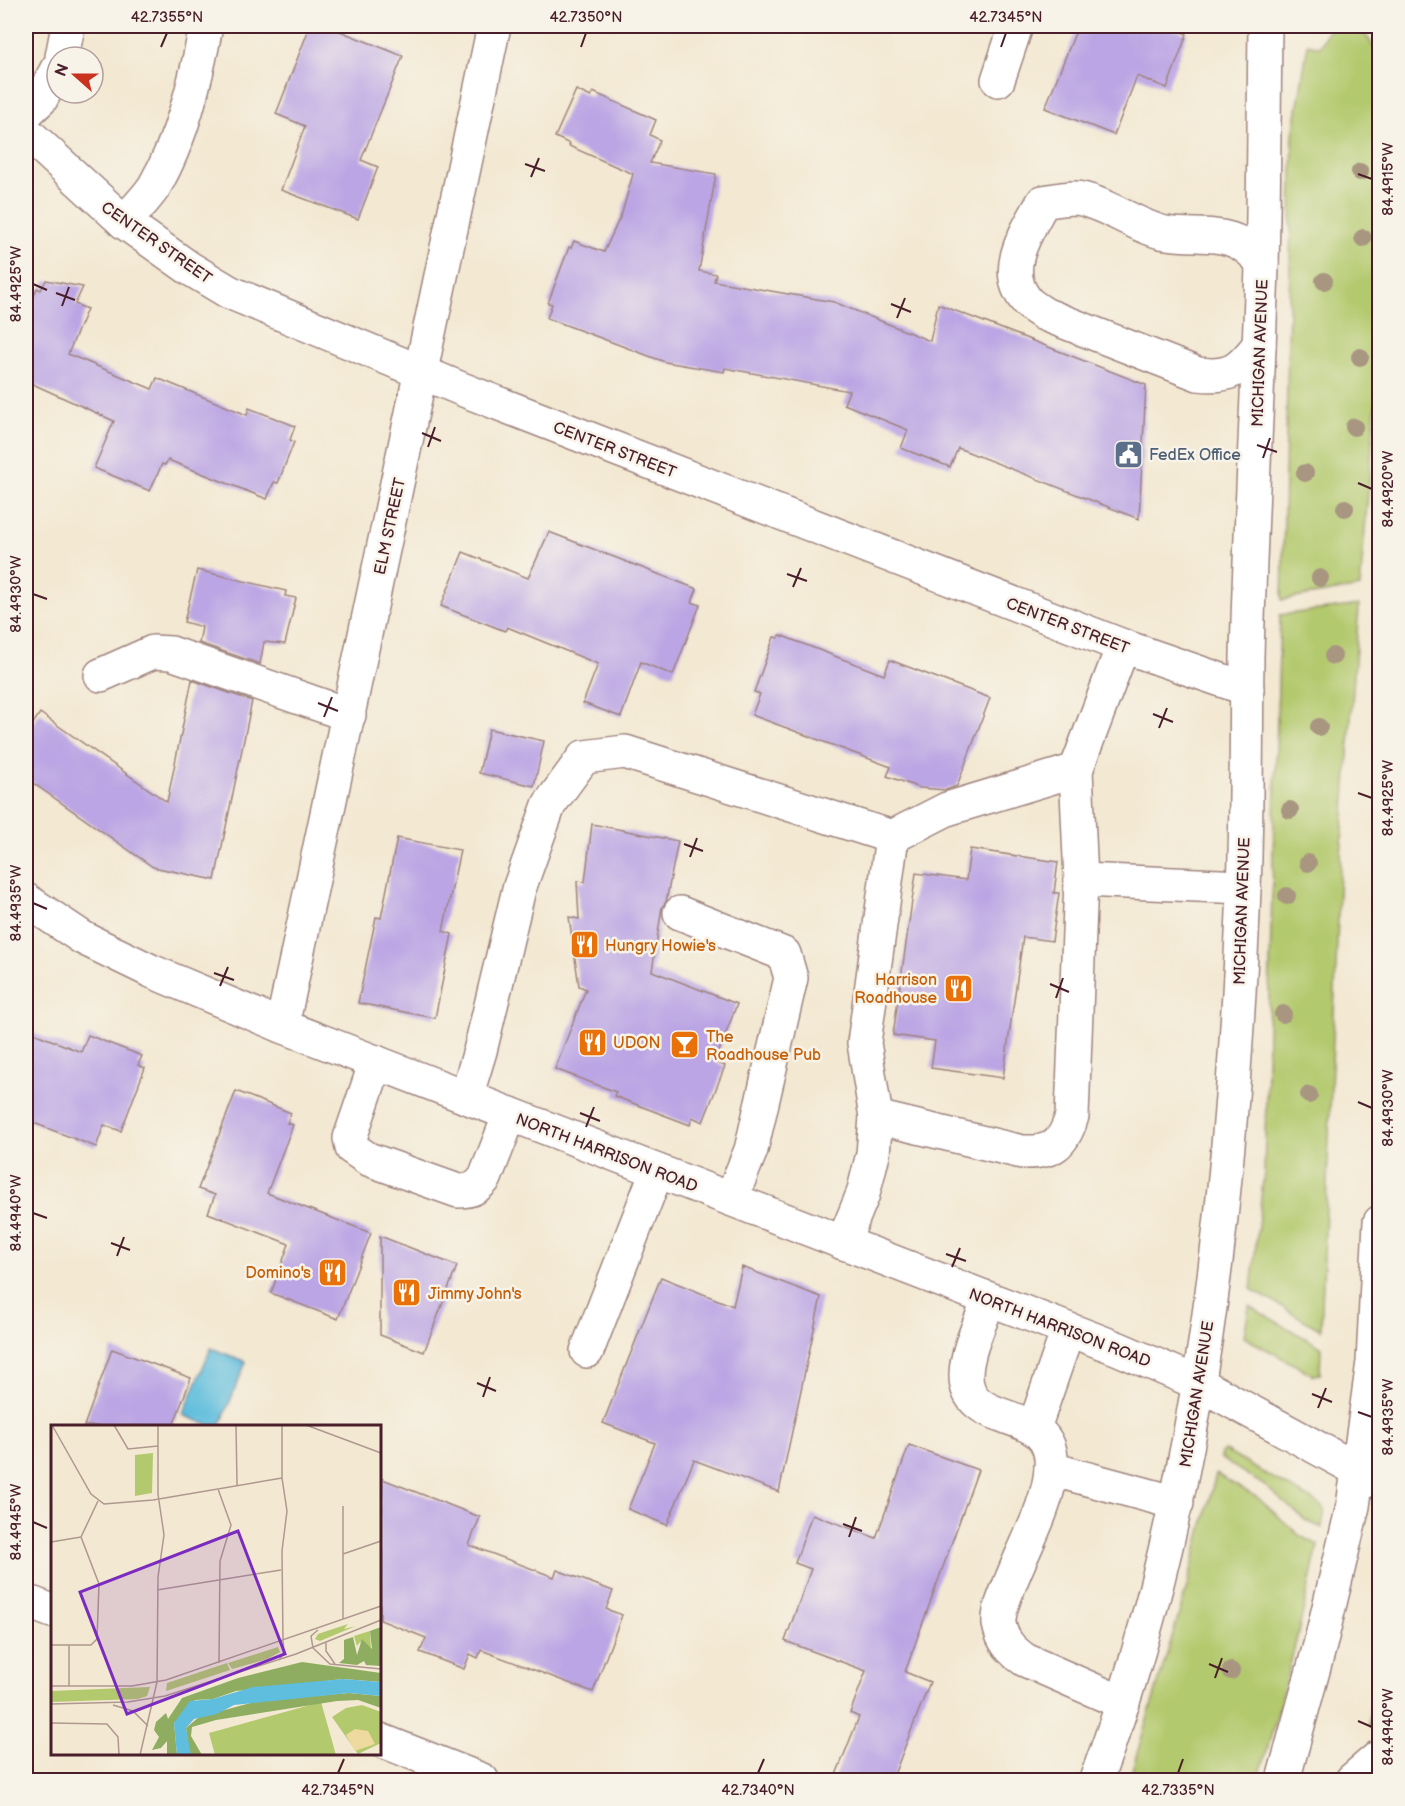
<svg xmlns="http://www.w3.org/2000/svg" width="1405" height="1806" font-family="'Balsamiq Sans',sans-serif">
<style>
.green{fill:#b3c96d;stroke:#7e744c;stroke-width:1.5}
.water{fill:#5fbddd;stroke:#546e84;stroke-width:1.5}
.building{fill:#bba5e4}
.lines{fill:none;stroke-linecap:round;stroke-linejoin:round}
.minor-casing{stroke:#9e847e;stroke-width:36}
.major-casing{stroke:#9e847e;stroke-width:36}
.minor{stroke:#fff;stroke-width:33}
.major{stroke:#fff;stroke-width:33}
.tree{fill:#a89681}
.ticks{fill:none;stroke:#4a1f2b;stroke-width:2}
.labels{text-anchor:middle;stroke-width:5;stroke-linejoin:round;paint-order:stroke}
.street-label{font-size:16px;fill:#4a1f2b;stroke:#f7f3e8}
.service-label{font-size:16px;fill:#4e5e75;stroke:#f7f3e8;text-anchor:start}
.food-label{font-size:16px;fill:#c56008;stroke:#f7f3e8;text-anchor:start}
.inset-road{fill:none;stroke:#af988f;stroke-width:1.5}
.view{fill:#7b2cbf;fill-opacity:0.15;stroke:#7b2cbf;stroke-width:3}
.inset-edge{fill:none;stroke:#4a1f2b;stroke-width:3}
.neatline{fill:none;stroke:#4a1f2b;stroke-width:2}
.ticks-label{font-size:15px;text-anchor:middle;fill:#4a1f2b}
</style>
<rect width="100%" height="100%" fill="#f7f3e8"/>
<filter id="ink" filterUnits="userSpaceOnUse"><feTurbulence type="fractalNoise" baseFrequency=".0167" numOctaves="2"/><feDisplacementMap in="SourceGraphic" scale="12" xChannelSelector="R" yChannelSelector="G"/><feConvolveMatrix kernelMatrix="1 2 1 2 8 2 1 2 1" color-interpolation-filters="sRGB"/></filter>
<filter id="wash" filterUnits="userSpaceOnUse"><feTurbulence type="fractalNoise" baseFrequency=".008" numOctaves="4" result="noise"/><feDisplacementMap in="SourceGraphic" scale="24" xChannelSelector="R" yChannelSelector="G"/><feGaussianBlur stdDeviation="1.35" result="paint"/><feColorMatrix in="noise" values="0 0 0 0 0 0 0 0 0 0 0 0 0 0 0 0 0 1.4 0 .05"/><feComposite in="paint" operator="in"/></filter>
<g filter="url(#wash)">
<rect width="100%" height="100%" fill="#f3e8d2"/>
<!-- green -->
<g class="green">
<path d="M1338,26C1363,25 1370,38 1380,60V353L1360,587L1282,600L1293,135L1308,44L1320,47L1327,32Z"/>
<polygon points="1359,605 1340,870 1321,1330 1251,1289 1264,1172 1280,615"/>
<polygon points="1249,1306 1321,1347 1320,1374 1313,1375 1244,1337"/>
<polygon points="1225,1451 1321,1505 1325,1509 1322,1528 1305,1520 1265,1486 1220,1458 1221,1453"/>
<path d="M1216,1474L1257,1497L1300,1536L1318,1545C1301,1624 1282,1703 1258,1780H1129L1185,1594Z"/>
<polygon points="1379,1618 1380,1725 1375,1728 1369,1726"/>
</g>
<!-- water -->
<polygon class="water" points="211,1348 246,1362 220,1426 211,1426 183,1415"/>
<g id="blocks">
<!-- building -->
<g class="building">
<polygon points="310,26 327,26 403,56 361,160 378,167 358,219 281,190 305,126 276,114"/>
<polygon points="1078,26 1166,26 1187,34 1167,88 1137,76 1114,135 1045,108"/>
<polygon points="576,90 591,97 593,92 656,120 650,135 660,140 650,163 716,174 699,271 716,274 714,281 834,302 930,341 938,304 1146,385 1139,519 958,448 950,467 901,448 908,430 844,404 849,391 725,368 724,372 665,362 547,318 552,304 548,303 569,247 571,248 574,241 604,252 622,213 633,174 569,146 570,144 555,137"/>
<polygon points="46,280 83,287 75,304 87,309 68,354 152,389 157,378 247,415 249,408 295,426 290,440 294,442 278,483 274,482 267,499 168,460 165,465 162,464 150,491 94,468 114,421 26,381 26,317 37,288 41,290"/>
<polygon points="549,532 697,589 692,602 700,605 673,675 641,662 621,717 583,703 598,664 507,627 505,631 441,606 463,552 528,578"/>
<polygon points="197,570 286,591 285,596 296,598 285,644 264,642 260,664 199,643 202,627 184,622"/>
<polygon points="780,635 884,675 890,660 990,698 957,786 946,790 920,788 887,776 891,767 752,715 760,694 754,692 774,637 778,638"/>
<polygon points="192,680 252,701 215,880 153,867 26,778 26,734 40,713 167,802"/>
<polygon points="489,729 544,741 534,786 479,773"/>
<polygon points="592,824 678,841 666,902 662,907 652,971 737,1004 715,1062 725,1066 703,1122 692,1117 690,1125 614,1096 616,1092 555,1069 586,989 579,986 569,917 579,919 577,881 585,882"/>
<polygon points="397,838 460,850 443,931 452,934 435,1018 358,1003 376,917 381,918"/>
<polygon points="970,849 1058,862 1054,893 1059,893 1052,941 1023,937 1003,1078 931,1068 935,1041 893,1035 916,873 966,880"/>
<polygon points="26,1030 81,1052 88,1035 142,1056 138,1065 145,1068 121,1131 104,1125 96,1147 26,1120"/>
<polygon points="236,1091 291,1113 287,1123 293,1125 267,1193 371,1233 338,1319 271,1293 289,1244 208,1213 215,1195 198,1189"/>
<polygon points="380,1236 457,1266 424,1352 380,1335"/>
<polygon points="742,1267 821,1297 779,1492 694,1460 667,1525 628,1509 655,1443 603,1423 661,1277 733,1306"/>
<polygon points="112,1349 191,1378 173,1426 84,1426"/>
<polygon points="909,1445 978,1470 905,1672 930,1682 892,1780 834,1780 859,1717 850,1713 866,1671 785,1641 811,1569 795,1563 812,1514 876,1538"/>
<polygon points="380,1478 480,1517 469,1545 554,1577 557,1570 613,1591 606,1609 622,1615 593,1692 481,1650 478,1658 470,1654 464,1669 420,1652 426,1638 380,1620"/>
</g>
</g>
</g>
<g filter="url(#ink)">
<use href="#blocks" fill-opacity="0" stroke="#9e847e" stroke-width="1.5"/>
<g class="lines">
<defs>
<g id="minor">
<polyline points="62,57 68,26"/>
<polyline points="998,80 1016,26"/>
<polyline points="26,113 41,99 57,69"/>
<polyline points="26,132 124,222 189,268 229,292 464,390 1123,646 1247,689"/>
<path d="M124,222C134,211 146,199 154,187C182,139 196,80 206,26"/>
<path d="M1259,345C1239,370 1231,378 1198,374L1044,314C1039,310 1030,306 1026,300C1000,269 1028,230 1043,202C1054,200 1065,198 1075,198C1099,199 1140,229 1166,233C1206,239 1233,226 1262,263"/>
<polyline points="101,675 153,652 171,653 349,715"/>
<polyline points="1081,880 1244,887"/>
<polyline points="26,900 83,938 151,971 282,1026 1119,1349 1198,1383 1380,1482"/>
<polyline points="680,913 784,954 791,978 751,1150 731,1199"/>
<polyline points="282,1026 494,26"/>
<path d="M376,1062L350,1138L352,1148L368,1159L458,1191C471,1191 477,1188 485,1178L510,1114"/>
<polyline points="466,1097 480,1051 519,889 549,805 584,757 625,752 892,837 947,809 1076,770 1123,646"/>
<path d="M876,1117L1022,1152C1053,1153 1063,1145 1072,1116L1081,880L1076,770"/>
<polyline points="843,1243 863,1194 873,1154 876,1117 864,1043 892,837"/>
<path d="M989,1299C981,1322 967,1349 966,1374C964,1433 1057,1401 1051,1469C1049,1504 1024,1547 1011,1581C1006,1594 998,1609 999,1624C1002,1641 1012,1651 1025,1660L1123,1703"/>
<polyline points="587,1351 657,1171"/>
<polyline points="1034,1428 1068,1330"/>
<polyline points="1051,1469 1177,1503"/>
<polyline points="26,1601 52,1611"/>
<polyline points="380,1740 482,1780"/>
<polyline points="1352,1780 1380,1756"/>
</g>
<g id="major">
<path d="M1096,1780C1202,1495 1232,1191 1244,889C1247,812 1246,734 1247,657C1250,527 1258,396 1262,266C1264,186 1264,106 1265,26"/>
<polyline points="1283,1780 1320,1645 1353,1506 1373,1362 1380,1222"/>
</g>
</defs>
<!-- minor casing -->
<use href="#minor" class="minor-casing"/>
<!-- major casing -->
<use href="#major" class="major-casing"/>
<!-- minor -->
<use href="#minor" class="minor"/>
<!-- major -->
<use href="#major" class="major"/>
</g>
<!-- trees -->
<g class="tree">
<circle cx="1360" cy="172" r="9"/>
<circle cx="1363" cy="238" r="9"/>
<circle cx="1324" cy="281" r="9"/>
<circle cx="1360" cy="357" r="9"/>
<circle cx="1354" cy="427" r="9"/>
<circle cx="1305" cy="473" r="9"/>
<circle cx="1345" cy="508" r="9"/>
<circle cx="1320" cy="578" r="9"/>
<circle cx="1333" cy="656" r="9"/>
<circle cx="1319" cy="727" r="9"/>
<circle cx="1290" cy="810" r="9"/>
<circle cx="1308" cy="863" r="9"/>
<circle cx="1287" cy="896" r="9"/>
<circle cx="1283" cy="1014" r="9"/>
<circle cx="1309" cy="1095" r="9"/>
<circle cx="1231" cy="1671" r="9"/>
</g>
</g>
<!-- ticks -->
<path class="ticks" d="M161,47L167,33M581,47L586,33M1001,47L1006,33M525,164L545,171M1358,174L1372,179M531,177L539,158M33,284L47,290M56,293L75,300M891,304L911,312M62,306L69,287M897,318L905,298M422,433L441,441M1257,445L1277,452M428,447L435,427M1263,458L1270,438M1358,483L1372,489M787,574L807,581M793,587L801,568M33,594L47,599M318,703L338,711M1153,714L1173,722M324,717L332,697M1159,728L1167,708M1358,793L1372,798M684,844L703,851M690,857L697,838M33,903L47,909M214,973L234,980M1050,984L1069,992M220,986L228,967M1056,998L1063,978M1358,1102L1372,1108M580,1113L600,1121M586,1127L594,1107M33,1213L47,1218M111,1243L130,1250M946,1254L966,1261M117,1256L124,1237M952,1267L960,1248M477,1383L496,1391M1312,1394L1332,1402M483,1397L490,1377M1318,1408L1326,1388M1358,1412L1372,1417M33,1522L47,1528M843,1524L862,1531M849,1537L856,1517M1209,1664L1228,1672M1215,1678L1222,1658M1358,1721L1372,1727M338,1773L344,1759M758,1773L764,1759M1178,1773L1183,1759"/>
<!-- icons -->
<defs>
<symbol id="civic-square" viewBox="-11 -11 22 22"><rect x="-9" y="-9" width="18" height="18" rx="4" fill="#5c6f8a" stroke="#f7f3e8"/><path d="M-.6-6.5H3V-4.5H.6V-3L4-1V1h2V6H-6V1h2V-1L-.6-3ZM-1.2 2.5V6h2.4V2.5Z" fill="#fff"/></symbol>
<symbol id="restaurant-square" viewBox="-11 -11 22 22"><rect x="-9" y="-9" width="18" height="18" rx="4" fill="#e8710a" stroke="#f7f3e8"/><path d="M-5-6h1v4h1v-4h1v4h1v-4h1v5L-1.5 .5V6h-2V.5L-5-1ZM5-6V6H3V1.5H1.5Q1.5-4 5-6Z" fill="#fff"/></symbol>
<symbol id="bar-square" viewBox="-11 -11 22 22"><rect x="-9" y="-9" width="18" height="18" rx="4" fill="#e8710a" stroke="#f7f3e8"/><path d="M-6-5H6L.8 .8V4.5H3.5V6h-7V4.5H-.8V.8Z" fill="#fff"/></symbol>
</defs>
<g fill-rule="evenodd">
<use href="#civic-square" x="1112" y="438" width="33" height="33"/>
<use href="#restaurant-square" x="568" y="928" width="33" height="33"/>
<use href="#restaurant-square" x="942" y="972" width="33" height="33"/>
<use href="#restaurant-square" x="576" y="1026" width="33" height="33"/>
<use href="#bar-square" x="668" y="1028" width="33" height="33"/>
<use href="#restaurant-square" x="316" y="1256" width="33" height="33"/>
<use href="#restaurant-square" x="390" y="1276" width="33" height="33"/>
</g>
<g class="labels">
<!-- street labels -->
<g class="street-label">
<text transform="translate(157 242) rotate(35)" y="6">CENTER STREET</text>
<text transform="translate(1259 353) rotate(-88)" y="6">MICHIGAN AVENUE</text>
<text transform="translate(615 449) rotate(21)" y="6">CENTER STREET</text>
<text transform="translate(389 526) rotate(-78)" y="6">ELM STREET</text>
<text transform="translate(1068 625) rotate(21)" y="6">CENTER STREET</text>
<text transform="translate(1241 911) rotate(-88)" y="6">MICHIGAN AVENUE</text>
<text transform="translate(607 1152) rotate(21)" y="6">NORTH HARRISON ROAD</text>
<text transform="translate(1060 1327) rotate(21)" y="6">NORTH HARRISON ROAD</text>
<text transform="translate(1196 1394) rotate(-81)" y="6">MICHIGAN AVENUE</text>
</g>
<!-- service labels -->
<g class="service-label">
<text x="1149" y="460">FedEx Office</text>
</g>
<!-- food labels -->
<g class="food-label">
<text x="605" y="951">Hungry Howie's</text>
<text x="937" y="985" text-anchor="end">Harrison<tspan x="937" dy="18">Roadhouse</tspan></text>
<text x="706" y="1042">The<tspan x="706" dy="18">Roadhouse Pub</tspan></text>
<text x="613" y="1048">UDON</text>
<text x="311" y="1278" text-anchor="end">Domino's</text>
<text x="428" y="1299">Jimmy John's</text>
</g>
</g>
<!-- overview -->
<g transform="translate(51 1425)">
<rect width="330" height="330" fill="#f3e8d2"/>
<path d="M102,28L101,68L84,71V30ZM297,199L293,204L305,201L269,216L264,214L267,209ZM319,206L320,225L309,217L306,221L303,211ZM227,222L229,227L216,234L181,244L177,238ZM176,238L179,245L115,266L116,258ZM99,262L96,271L87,274L0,277V266ZM270,277L285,330H164L158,308ZM311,280L330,287V318L307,329L281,292L295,283Z" fill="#b3c96d"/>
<path d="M330,202V241L315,240L313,236L306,240L288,238L293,234V215L302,212L306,230L311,214L321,224L319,206ZM251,237L330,248V257L292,254L185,266L162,274L144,275L123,298L126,330H116V316L110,323L101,325L108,312L103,305L105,297L115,288L117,294L131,273L187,253ZM298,268L330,271V283L307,275L286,276L165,295L141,302L140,311L151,330H140L138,325L135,303L148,292L207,276Z" fill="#8ead60"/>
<path d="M304,304L317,306L324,319L304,326L295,310Z" fill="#eeda9e"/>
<path d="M292,254L330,257V271L298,268L183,280L166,289L143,294L135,303L140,330H126L123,298L139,276L162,274L202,262Z" fill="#5fbddd"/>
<path class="inset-road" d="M1,0L40,69L53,79L102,75L231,53M63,0L77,24L107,21M185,0L186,60M231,0V53L236,86L231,126L232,215M255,0L330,28M167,64L180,100L169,136L168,238M0,117L30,112M292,129L330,116M106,165L230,145M292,194V81M275,217V226L284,239M0,220H40L46,214L48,159L30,112L47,76M262,223L279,239L330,244M262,223L260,211L267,205M228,235L233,227L232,215M0,261H81L115,255L330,181M18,261V220M0,279L77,277L114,271L245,229L330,195M62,280L82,286L97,301M0,298L56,299L67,312L68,330M89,330L106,257L107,152L113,110L107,69V0"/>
<path class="view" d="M187,106L234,229L76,289L29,167Z"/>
<rect width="330" height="330" class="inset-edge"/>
</g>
<!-- margin -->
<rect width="1405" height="1806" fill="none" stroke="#f7f3e8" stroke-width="66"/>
<!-- north arrow -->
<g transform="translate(75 75) rotate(291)"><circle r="28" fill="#f7f3e8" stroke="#b29e9c" stroke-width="1.5"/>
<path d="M0-4.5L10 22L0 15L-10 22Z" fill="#c8321e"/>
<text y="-9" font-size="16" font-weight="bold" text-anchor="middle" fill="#4a1f2b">N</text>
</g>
<rect x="33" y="33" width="1339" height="1740" class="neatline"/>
<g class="ticks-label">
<text x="167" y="22">42.7355°N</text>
<text x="586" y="22">42.7350°N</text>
<text x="1006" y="22">42.7345°N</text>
<text transform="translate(1388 179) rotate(-90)" y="5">84.4915°W</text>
<text transform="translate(16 284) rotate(-90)" y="5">84.4925°W</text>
<text transform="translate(1388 489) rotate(-90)" y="5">84.4920°W</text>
<text transform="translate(16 594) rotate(-90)" y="5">84.4930°W</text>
<text transform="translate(1388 798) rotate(-90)" y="5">84.4925°W</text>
<text transform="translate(16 903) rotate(-90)" y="5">84.4935°W</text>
<text transform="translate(1388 1108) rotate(-90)" y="5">84.4930°W</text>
<text transform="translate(16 1213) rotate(-90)" y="5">84.4940°W</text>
<text transform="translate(1388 1417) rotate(-90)" y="5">84.4935°W</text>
<text transform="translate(16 1522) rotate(-90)" y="5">84.4945°W</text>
<text transform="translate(1388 1727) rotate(-90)" y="5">84.4940°W</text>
<text x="338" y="1795">42.7345°N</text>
<text x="758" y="1795">42.7340°N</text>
<text x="1178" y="1795">42.7335°N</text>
</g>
</svg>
